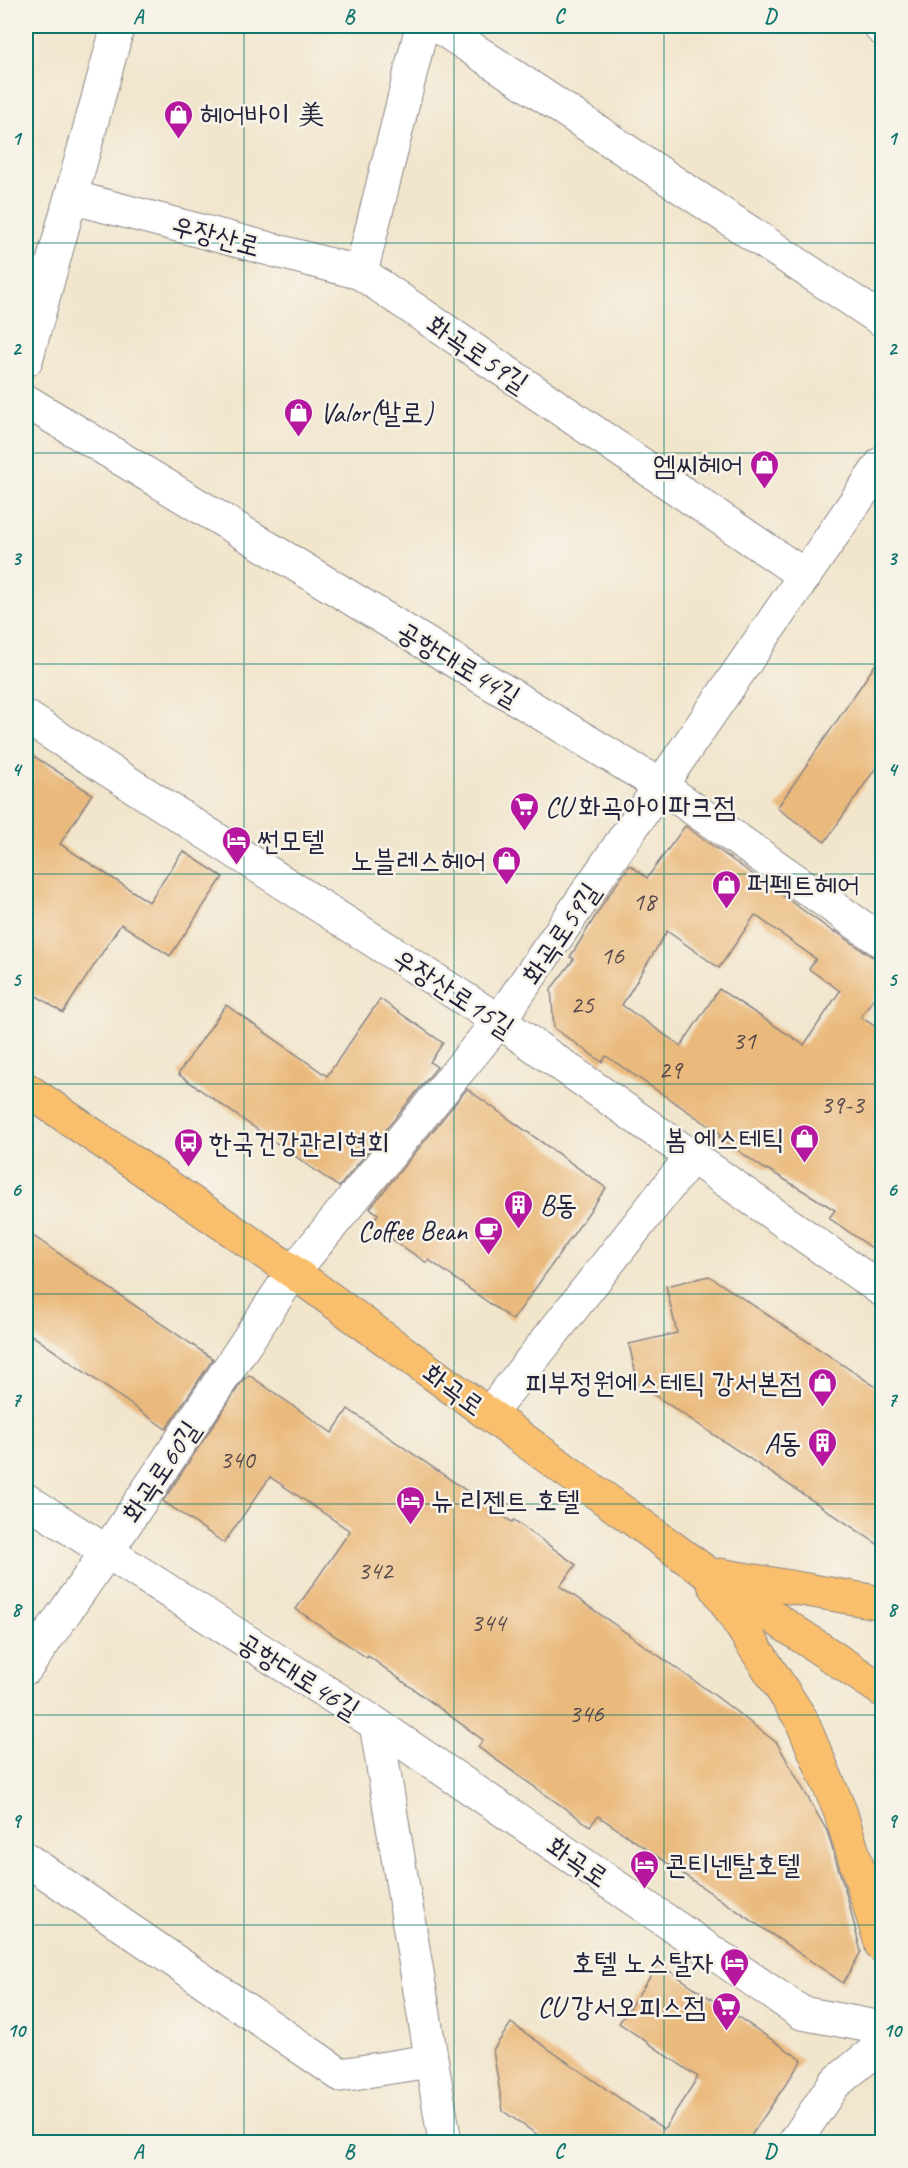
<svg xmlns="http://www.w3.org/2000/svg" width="908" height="2168" font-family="Caveat,'LXGW WenKai TC','Poor Story',sans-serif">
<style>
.building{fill:#eab97b;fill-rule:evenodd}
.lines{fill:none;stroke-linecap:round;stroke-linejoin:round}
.minor-casing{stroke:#8a8484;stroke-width:35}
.tertiary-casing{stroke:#8a8484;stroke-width:35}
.primary-casing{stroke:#8a8484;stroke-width:35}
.minor{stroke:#fff;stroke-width:33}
.tertiary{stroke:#fff;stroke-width:33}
.primary{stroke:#f9bf6d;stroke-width:33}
.grid{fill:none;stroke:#0f766e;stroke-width:1.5;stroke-opacity:0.55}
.labels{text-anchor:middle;stroke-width:5;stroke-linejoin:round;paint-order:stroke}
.number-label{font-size:26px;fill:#54484b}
.poi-label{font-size:28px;fill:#22223b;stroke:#f7f3e8;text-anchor:start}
.street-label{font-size:28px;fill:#22223b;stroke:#f7f3e8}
.neatline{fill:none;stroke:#0f766e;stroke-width:2}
.grid-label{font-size:20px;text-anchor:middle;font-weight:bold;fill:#0f766e}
</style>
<rect width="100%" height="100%" fill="#f7f3e8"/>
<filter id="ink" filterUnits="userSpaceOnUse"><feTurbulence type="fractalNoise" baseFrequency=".0167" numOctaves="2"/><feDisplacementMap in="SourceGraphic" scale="12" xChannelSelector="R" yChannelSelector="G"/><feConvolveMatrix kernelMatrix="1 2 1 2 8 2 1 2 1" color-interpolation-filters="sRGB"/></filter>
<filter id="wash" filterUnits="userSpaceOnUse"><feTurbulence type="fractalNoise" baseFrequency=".008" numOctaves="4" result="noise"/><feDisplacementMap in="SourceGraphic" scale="24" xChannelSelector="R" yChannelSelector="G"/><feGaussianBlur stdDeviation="1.35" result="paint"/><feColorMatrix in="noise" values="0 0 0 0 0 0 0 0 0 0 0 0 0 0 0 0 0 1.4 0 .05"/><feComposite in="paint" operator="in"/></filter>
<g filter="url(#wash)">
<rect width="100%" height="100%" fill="#f1e5cc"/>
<g id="blocks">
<!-- building -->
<g class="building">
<polygon points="882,655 882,759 825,842 777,808"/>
<polygon points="26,751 92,794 60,844 149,902 183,851 223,877 170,956 121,924 63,1013 26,989"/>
<path d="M685,826L835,933V931L871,956L882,959V986L861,1017L882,1031V1233L872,1248L829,1218L835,1210L767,1169L766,1170L719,1137L721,1134L606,1056L602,1062L554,1028L551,989L574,959L570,957L606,899L630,865L647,878ZM755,915L816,959L809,969L840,991L804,1045L719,989L681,1046L622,1005L667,931L719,968Z"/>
<polygon points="380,999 443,1043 430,1062 437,1067 339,1187 178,1074 226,1005 327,1076"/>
<polygon points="467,1089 606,1188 513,1320 429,1260 427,1263 371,1225 378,1214 370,1208"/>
<polygon points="26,1231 213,1359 166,1429 26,1331"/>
<polygon points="709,1276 882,1391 882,1547 638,1384 629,1344 677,1333 666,1286"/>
<polygon points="249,1375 332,1433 348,1409 512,1522 514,1520 576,1565 560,1586 713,1694 777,1743 827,1831 848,1900 861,1952 843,1983 598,1816 590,1826 478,1747 483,1740 368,1656 367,1658 296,1609 350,1531 270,1477 224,1543 163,1501 243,1380"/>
<polygon points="659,1964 802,2060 747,2142 548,2142 503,2111 493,2050 511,2023 664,2129 698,2077 619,2023"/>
</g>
</g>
</g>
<g filter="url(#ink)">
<use href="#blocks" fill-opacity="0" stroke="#8a8484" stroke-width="1.5"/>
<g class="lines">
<defs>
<g id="minor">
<polyline points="422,26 361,273 805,576"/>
<polyline points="438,26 882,320"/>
<polyline points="880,26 882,29"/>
<polyline points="71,197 361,273"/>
<polyline points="26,401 661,786 882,941"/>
<polyline points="26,717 499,1021 882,1290"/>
<polyline points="489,1414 693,1155"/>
<polyline points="26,1668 106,1553 293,1272 499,1021 882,463"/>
<polyline points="376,1724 802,2013 882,2028"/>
<polyline points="376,1724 445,2142"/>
<polyline points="26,1859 341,2075 430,2061"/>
<polyline points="795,2142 834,2084 882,2045"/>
</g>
<g id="tertiary">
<polyline points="26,360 118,26"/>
<polyline points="26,1500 376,1724"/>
</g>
<g id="primary">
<polyline points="26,1089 293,1272 707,1573 882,1690"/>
<polyline points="720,1575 882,1603"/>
<polyline points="714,1584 801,1719 840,1811 882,1946"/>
</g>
</defs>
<!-- minor casing -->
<use href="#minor" class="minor-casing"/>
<!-- tertiary casing -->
<use href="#tertiary" class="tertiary-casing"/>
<!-- primary casing -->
<use href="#primary" class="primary-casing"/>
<!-- minor -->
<use href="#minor" class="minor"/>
<!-- tertiary -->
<use href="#tertiary" class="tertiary"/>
<!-- primary -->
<use href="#primary" class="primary"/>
</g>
</g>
<!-- grid -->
<path class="grid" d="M244,26V2142M454,26V2142M664,26V2142M26,243H882M26,453H882M26,664H882M26,874H882M26,1084H882M26,1294H882M26,1504H882M26,1715H882M26,1925H882"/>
<!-- icons -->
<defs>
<symbol id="shop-pin" viewBox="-11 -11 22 30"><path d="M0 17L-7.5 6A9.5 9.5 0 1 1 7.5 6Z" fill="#b5179e" stroke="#f7f3e8"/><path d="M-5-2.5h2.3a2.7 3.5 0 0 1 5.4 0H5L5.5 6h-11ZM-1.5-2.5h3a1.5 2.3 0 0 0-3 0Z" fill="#fff"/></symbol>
<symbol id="supermarket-pin" viewBox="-11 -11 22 30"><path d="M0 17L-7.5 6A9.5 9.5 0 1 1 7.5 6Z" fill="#b5179e" stroke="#f7f3e8"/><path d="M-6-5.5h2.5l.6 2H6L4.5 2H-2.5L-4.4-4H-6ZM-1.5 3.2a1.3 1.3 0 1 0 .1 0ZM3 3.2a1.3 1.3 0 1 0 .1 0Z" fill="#fff"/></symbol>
<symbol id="hotel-pin" viewBox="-11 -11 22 30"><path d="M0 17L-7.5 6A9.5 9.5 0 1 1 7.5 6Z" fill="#b5179e" stroke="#f7f3e8"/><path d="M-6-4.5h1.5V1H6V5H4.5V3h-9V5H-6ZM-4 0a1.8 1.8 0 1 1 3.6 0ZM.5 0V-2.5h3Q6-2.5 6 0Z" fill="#fff"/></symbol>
<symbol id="bus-pin" viewBox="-11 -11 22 30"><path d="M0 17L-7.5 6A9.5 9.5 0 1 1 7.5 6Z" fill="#b5179e" stroke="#f7f3e8"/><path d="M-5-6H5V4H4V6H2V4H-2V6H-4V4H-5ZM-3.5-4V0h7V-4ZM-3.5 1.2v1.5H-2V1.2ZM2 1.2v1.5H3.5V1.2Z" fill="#fff"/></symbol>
<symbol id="building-pin" viewBox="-11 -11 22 30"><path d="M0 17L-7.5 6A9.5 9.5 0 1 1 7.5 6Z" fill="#b5179e" stroke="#f7f3e8"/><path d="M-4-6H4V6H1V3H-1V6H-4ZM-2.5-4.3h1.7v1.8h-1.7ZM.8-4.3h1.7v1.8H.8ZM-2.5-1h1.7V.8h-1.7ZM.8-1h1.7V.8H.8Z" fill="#fff"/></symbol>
<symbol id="cafe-pin" viewBox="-11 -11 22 30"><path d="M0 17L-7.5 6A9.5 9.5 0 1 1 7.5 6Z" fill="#b5179e" stroke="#f7f3e8"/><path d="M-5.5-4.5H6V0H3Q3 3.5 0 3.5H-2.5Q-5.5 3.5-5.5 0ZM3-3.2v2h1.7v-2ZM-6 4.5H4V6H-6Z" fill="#fff"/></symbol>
</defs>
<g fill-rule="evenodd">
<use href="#shop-pin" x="162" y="98" width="33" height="45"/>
<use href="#shop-pin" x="282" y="396" width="33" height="45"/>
<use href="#shop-pin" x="748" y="448" width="33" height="45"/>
<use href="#supermarket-pin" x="508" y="790" width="33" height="45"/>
<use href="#hotel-pin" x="220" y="824" width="33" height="45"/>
<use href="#shop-pin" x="490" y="844" width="33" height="45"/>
<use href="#shop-pin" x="710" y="868" width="33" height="45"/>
<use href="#shop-pin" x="788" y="1122" width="33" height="45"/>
<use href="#bus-pin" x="172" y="1126" width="33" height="45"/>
<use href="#building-pin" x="502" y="1188" width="33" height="45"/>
<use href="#cafe-pin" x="472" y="1214" width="33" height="45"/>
<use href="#shop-pin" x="806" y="1366" width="33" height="45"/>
<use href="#building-pin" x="806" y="1426" width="33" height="45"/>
<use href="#hotel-pin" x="394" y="1484" width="33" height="45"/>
<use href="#hotel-pin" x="628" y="1848" width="33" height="45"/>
<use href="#hotel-pin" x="718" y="1946" width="33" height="45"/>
<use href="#supermarket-pin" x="710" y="1990" width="33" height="45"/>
</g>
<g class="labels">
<!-- number labels -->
<g class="number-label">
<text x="644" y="910">18</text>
<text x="612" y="964">16</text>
<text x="582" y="1013">25</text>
<text x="744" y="1049">31</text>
<text x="670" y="1078">29</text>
<text x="842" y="1113">39-3</text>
<text x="237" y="1468">340</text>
<text x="375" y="1579">342</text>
<text x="488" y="1631">344</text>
<text x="586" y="1722">346</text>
</g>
<!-- poi labels -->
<g class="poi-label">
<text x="200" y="124">헤어바이 美</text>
<text x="320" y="422">Valor(발로)</text>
<text x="743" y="474" text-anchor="end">엠씨헤어</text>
<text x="545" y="816">CU 화곡아이파크점</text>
<text x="257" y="850">썬모텔</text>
<text x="486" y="870" text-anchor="end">노블레스헤어</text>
<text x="747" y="894">퍼펙트헤어</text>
<text x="784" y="1148" text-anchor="end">봄 에스테틱</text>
<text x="209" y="1152">한국건강관리협회</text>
<text x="540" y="1214">B동</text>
<text x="467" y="1240" text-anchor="end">Coffee Bean</text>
<text x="802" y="1392" text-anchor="end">피부정원에스테틱 강서본점</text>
<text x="801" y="1452" text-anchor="end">A동</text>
<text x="431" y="1510">뉴 리젠트 호텔</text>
<text x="665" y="1874">콘티넨탈호텔</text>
<text x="714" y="1972" text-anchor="end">호텔 노스탈자</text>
<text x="706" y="2016" text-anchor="end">CU 강서오피스점</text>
</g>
<!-- street labels -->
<g class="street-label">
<text transform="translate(216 235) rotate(15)" y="10">우장산로</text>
<text transform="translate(478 353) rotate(34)" y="10">화곡로59길</text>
<text transform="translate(459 663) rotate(31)" y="10">공항대로44길</text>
<text transform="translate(560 933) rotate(-56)" y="10">화곡로59길</text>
<text transform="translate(454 992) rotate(33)" y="10">우장산로15길</text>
<text transform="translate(454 1389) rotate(36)" y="10">화곡로</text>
<text transform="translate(160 1471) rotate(-56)" y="10">화곡로60길</text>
<text transform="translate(299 1675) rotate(32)" y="10">공항대로46길</text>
<text transform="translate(578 1861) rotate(34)" y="10">화곡로</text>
</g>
</g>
<!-- margin -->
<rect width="908" height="2168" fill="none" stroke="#f7f3e8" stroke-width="66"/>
<rect x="33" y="33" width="842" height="2102" class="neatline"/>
<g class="grid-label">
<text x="138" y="23">A</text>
<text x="349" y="23">B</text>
<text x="559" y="23">C</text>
<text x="770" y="23">D</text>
<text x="16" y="145">1</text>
<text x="892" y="145">1</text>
<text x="16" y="355">2</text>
<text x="892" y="355">2</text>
<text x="16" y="565">3</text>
<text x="892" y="565">3</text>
<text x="16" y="776">4</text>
<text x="892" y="776">4</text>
<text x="16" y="986">5</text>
<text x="892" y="986">5</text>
<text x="16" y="1196">6</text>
<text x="892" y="1196">6</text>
<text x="16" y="1406">7</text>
<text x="892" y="1406">7</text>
<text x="16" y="1616">8</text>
<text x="892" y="1616">8</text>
<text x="16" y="1827">9</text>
<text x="892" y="1827">9</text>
<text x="16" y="2037">10</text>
<text x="892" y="2037">10</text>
<text x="138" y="2158">A</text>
<text x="349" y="2158">B</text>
<text x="559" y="2158">C</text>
<text x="770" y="2158">D</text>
</g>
</svg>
